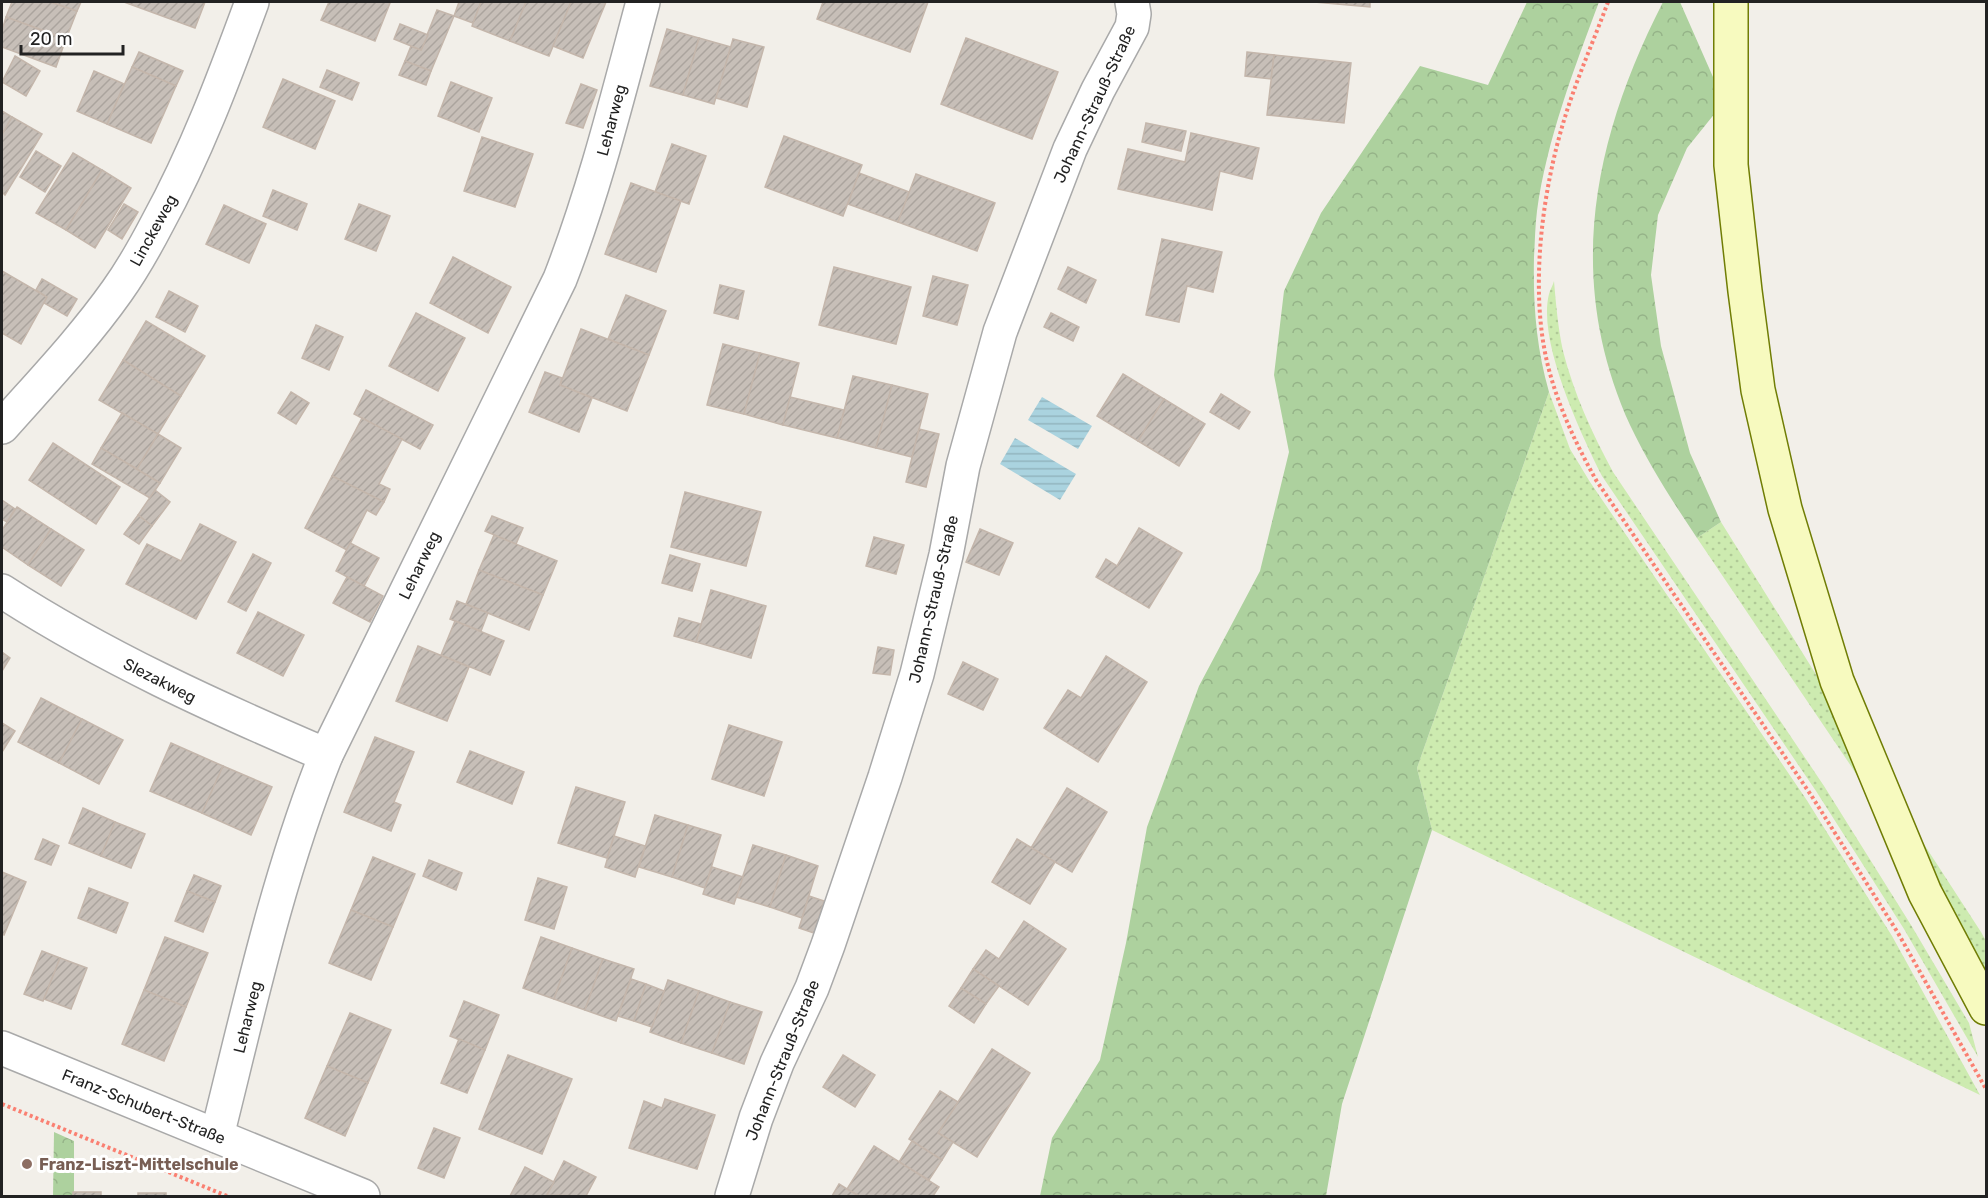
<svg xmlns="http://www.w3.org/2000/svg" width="1988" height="1198" font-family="Rubik,sans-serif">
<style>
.grass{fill:url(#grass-dots)}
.forest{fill:url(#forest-crowns)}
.water{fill:url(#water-rules)}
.building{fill:url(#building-hatch);stroke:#c4b6ab;stroke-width:1.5}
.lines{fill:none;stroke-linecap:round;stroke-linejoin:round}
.street-casing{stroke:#a9a9a9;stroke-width:36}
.secondary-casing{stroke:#707d05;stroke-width:36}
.path{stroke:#fa8072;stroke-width:4;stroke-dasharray:3 3;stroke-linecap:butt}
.street{stroke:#fff;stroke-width:33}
.secondary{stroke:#f7fabf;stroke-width:33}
.education-dot{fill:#8d6e63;stroke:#fff;stroke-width:2}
.labels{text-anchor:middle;stroke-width:6;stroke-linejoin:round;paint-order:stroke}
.street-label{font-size:16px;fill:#222;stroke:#fff}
.education-label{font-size:16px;font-weight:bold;fill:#785e54;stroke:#fff;text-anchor:start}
</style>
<defs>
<pattern id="grass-dots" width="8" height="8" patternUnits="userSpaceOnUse" patternTransform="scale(1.5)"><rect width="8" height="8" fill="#cdebb0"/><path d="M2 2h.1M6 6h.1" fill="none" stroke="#b0c997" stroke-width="1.8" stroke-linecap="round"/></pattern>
<pattern id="forest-crowns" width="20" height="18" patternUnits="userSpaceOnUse" patternTransform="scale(1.5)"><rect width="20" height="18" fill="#add19e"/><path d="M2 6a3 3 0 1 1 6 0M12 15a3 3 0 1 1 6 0" fill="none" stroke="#95b388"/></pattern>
<pattern id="water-rules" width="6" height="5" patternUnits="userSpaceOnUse" patternTransform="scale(1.5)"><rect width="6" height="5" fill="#aad3df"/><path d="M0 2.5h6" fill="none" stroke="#92b5bf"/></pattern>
<pattern id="building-hatch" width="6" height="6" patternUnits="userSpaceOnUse" patternTransform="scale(1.5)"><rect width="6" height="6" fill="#c7bfb8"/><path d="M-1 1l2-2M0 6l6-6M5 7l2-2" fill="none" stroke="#aba49e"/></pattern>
</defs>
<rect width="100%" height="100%" fill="#f2efe9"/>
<!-- grass -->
<g class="grass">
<path d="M1554,281C1556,304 1558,328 1563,351C1574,394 1592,433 1613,472L1824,786L1911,925L1969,1023L1978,1057L1904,929L1816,791L1602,476C1581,434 1537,341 1549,294C1550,290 1553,285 1554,281Z"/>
<polygon points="1549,392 1570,449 1590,482 1806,799 1892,936 1980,1095 1432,830 1417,768"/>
<polygon points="1721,522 1868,758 1981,932 1986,941 1986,984 1851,766 1697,538"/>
</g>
<!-- forest -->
<g class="forest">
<path d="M1527,2H1599C1574,69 1547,139 1537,211C1535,226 1535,242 1534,257C1533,304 1536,346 1549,392L1417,768L1432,830L1342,1104L1326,1196H1040L1052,1138L1100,1060L1126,943L1147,827L1199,686L1260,571L1289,452L1274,375L1284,291L1321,213L1420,66L1488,85Z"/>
<path d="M1663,2H1680L1724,102L1687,148L1658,215L1651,275L1661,346L1690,453L1721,522L1697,538C1673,502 1649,465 1630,425C1564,279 1593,139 1663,2Z"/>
<polygon points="54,1132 74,1141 74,1196 53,1196"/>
</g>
<!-- water -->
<g class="water">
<polygon points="1042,397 1092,426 1078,449 1028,420"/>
<polygon points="1015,438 1076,474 1060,500 1000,464"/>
</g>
<!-- building -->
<g class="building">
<polygon points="12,2 51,2 77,11 66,39 6,17"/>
<polygon points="51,2 81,2 77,11"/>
<polygon points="124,2 205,2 195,28"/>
<polygon points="329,2 387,2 390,3 375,41 321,20"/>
<polygon points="459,2 481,2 473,23 454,16"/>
<polygon points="481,2 526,2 510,41 472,26"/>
<polygon points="526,2 571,2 549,56 510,41"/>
<polygon points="571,2 606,2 583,58 553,46"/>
<polygon points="823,2 928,2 910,52 817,19"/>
<polygon points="1314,2 1370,2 1370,7"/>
<polygon points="437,10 454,16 431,71 405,61 411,46 421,50"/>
<polygon points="6,17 66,39 56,67 2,47 2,30"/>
<polygon points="400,24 428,35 421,50 394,39"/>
<polygon points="667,29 699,38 683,95 650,86"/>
<polygon points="699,38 731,47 714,104 683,95"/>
<polygon points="966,38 1058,72 1032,139 941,104"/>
<polygon points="733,39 764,47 747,107 716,98"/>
<polygon points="139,52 183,71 176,86 132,67"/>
<polygon points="1247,52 1274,55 1271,79 1245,76"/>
<polygon points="1274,55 1351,63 1344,123 1267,115"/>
<polygon points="15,56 40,71 26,96 2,82"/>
<polygon points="405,61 431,71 426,85 399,75"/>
<polygon points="132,67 176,86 151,143 107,124"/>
<polygon points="327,70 359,83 352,100 320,87"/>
<polygon points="94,71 124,84 107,124 77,111"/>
<polygon points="283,79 335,101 315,149 263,127"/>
<polygon points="451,82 492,98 479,132 438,116"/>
<polygon points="581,84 597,90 583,128 566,123"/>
<polygon points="2,111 12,117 2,135"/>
<polygon points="12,117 42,134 5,195 2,192 2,135"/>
<polygon points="1146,123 1186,131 1181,151 1142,142"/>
<polygon points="1191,133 1259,148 1252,179 1220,171 1212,210 1118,189 1128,149 1185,162"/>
<polygon points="784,136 862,165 843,216 765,187"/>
<polygon points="482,137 533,154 515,207 464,191"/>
<polygon points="672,144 706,156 689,204 655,192"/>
<polygon points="36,151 61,166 45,192 20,177"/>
<polygon points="73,153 102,170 66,230 36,213"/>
<polygon points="102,170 131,188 95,248 66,230"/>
<polygon points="859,173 909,192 898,222 848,204"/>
<polygon points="916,174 995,203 977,251 898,222"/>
<polygon points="631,183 681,201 656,272 605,254"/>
<polygon points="273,190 307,204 297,230 263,216"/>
<polygon points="124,204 138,212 122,239 108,230"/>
<polygon points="359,204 390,216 376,251 345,239"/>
<polygon points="224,205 266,224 249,263 206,244"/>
<polygon points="1162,239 1222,252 1213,292 1187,286 1179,322 1146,315"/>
<polygon points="453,257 511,287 488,333 430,303"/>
<polygon points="834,267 911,287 896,344 819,325"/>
<polygon points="1068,267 1096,280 1086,303 1058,289"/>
<polygon points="2,271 47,297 21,344 2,333"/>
<polygon points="933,276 968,285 957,325 923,316"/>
<polygon points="42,279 77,299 67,316 44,303 47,297 36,290"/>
<polygon points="720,285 744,291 738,319 714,313"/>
<polygon points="169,291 198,306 185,332 156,317"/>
<polygon points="626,295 666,311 649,355 608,339"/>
<polygon points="416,313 465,338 438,391 389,366"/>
<polygon points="1051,313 1079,327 1073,341 1044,327"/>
<polygon points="146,321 205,356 181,396 123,360"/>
<polygon points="316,325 343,337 329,370 302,358"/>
<polygon points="581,329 649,355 627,411 560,385"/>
<polygon points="723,344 760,353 744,414 707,405"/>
<polygon points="760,353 799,363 783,425 744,414"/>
<polygon points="123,360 181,396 158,434 99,400"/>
<polygon points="545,372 562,378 560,385 592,398 579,432 529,412"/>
<polygon points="1123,374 1164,399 1138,441 1097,416"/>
<polygon points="853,376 892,385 876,448 837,438"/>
<polygon points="892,385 928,394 912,457 876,448"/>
<polygon points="366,390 433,425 420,449 354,414"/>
<polygon points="291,392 309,403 296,424 278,413"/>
<polygon points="1221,394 1250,412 1239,429 1210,412"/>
<polygon points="790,397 844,410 837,438 783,425"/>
<polygon points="1164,399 1205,424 1179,466 1138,441"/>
<polygon points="122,413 158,434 137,469 101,448"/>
<polygon points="362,418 402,439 379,484 390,489 384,502 332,476"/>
<polygon points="919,429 939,434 926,487 906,482"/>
<polygon points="158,434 181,448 160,483 137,469"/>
<polygon points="53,443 120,487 96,524 29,480"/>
<polygon points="101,448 160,483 150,498 92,464"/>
<polygon points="332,476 384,502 376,515 367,510 347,550 305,528"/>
<polygon points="155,490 170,502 152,526 138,515"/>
<polygon points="685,492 761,512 746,566 671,547"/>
<polygon points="2,500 15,509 7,522 2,519"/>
<polygon points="17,507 51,529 28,565 2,547 2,530"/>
<polygon points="138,515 152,526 139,544 124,534"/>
<polygon points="492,516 523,528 516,544 485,531"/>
<polygon points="200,524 236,542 196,619 126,584 147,544 181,561"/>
<polygon points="1139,528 1182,553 1149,608 1096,577 1106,559 1117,566"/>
<polygon points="51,529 84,550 61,586 28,565"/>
<polygon points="980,529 1013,543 999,575 966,562"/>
<polygon points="494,535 557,561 543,595 479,570"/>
<polygon points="874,537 904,545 896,574 866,566"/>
<polygon points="350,543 379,558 364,586 336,571"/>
<polygon points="253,554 271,563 246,611 228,602"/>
<polygon points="670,555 700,564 692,591 662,583"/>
<polygon points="479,570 543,595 529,630 466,604"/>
<polygon points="347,577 383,596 370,622 333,603"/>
<polygon points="711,590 766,606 751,658 696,642"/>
<polygon points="457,601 488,613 481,631 450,619"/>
<polygon points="258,612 304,635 283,676 237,653"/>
<polygon points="679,618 701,624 696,642 674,636"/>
<polygon points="455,621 504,641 490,675 441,655"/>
<polygon points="418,646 469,667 447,721 396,701"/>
<polygon points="878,647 894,650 890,675 873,673"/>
<polygon points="2,652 10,658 2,671"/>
<polygon points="1106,656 1147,682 1098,762 1044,728 1068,690 1081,698"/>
<polygon points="963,662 998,679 983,710 948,694"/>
<polygon points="41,698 82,719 59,763 18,742"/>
<polygon points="82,719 123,740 99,784 59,763"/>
<polygon points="2,723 15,731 2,752"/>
<polygon points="729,725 782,742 764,796 712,779"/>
<polygon points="375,737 414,752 394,802 401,805 391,831 344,812"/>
<polygon points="171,743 223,766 202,813 150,791"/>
<polygon points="470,751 524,772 512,804 457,782"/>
<polygon points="223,766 272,787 251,835 202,813"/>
<polygon points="576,787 625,802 607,858 558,843"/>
<polygon points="1067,788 1107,812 1072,872 1031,848"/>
<polygon points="83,808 115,822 101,856 69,843"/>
<polygon points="655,815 688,825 672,877 639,867"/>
<polygon points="115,822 145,834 131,868 101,856"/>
<polygon points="688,825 721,835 705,888 672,877"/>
<polygon points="614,836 645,846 635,877 605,867"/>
<polygon points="43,839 59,846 51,865 35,859"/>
<polygon points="1017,839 1055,862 1030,904 992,882"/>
<polygon points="753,845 786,855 770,907 736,897"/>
<polygon points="786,855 818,866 802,918 770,907"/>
<polygon points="373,857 415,874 393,927 351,910"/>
<polygon points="429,860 462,873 456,890 423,876"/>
<polygon points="712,867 743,877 734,904 703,894"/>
<polygon points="2,872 26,882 4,935 2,934"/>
<polygon points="194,875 221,886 215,902 187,891"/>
<polygon points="538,878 567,887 554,929 525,920"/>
<polygon points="89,888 128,903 116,933 78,918"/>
<polygon points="187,891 215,902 203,932 175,921"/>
<polygon points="809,896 824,901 814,933 799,928"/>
<polygon points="351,910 393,927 371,980 329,963"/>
<polygon points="1024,921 1066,949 1028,1005 973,969 986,950 999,959"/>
<polygon points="165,937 208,953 186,1007 144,990"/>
<polygon points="541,937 572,948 554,999 523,988"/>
<polygon points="572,948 603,959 585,1010 554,999"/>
<polygon points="42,951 60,958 43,1001 24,994"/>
<polygon points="60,958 87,968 71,1009 44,999"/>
<polygon points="603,959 634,969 616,1021 585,1010"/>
<polygon points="973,969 999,986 986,1004 961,988"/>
<polygon points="631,979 646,984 634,1021 618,1016"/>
<polygon points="668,980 699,991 681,1043 650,1032"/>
<polygon points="646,984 664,991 652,1027 634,1021"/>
<polygon points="961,988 986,1004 974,1023 949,1006"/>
<polygon points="144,990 186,1007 164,1061 122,1044"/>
<polygon points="699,991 730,1002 712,1053 681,1043"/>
<polygon points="464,1001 499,1015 485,1050 450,1036"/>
<polygon points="730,1002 762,1012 744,1064 712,1053"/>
<polygon points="350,1013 391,1030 368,1083 327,1066"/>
<polygon points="459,1039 485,1050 467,1093 441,1083"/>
<polygon points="992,1049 1030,1073 977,1157 938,1133"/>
<polygon points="508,1055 572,1079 542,1154 479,1129"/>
<polygon points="843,1055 875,1075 855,1107 823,1087"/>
<polygon points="327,1066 368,1083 345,1136 305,1118"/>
<polygon points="940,1091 958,1102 938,1133 953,1142 942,1160 909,1139"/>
<polygon points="665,1099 715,1115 697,1169 629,1148 644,1101 662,1108"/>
<polygon points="434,1128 460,1138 444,1178 418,1168"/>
<polygon points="912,1141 942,1160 929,1180 899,1162"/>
<polygon points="874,1146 939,1187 933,1196 887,1196 885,1195 884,1196 859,1196 847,1189"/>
<polygon points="564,1161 596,1177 586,1196 547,1195"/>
<polygon points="525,1167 554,1182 546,1196 510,1196"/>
<polygon points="839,1184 847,1189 859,1196 832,1196"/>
<rect x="73" y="1192" width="28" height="4"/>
<rect x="138" y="1193" width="28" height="3"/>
</g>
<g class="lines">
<defs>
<g id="street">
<path d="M2,427C41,383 83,339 117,291C132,270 145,247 157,224C196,153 224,78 252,2"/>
<path d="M2,591C104,657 214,707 326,755"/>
<polyline points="2,1048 363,1196"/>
<path d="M217,1136C249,1008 277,878 326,755L560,279C595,189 618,95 643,2"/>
<polyline points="732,1196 756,1118 777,1063 812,988 828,945 885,777 917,674 946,555 963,466 1000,332 1070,149 1098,90 1132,27 1134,14 1132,2"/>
</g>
<polyline id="secondary" points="1731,2 1731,165 1745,291 1758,390 1785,509 1837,681 1925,893 1986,1008"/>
</defs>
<!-- street casing -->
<use href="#street" class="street-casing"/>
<!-- secondary casing -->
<use href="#secondary" class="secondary-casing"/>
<!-- path -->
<g class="path">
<path d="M1608,2C1594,40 1577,78 1565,117C1542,191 1529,290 1548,366C1558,406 1576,444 1596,480L1811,795L1898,933L1986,1089"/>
<polyline points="2,1104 227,1196"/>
</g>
<!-- street -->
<use href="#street" class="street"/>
<!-- secondary -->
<use href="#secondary" class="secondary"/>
</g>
<!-- markers -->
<circle class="education-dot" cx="27" cy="1164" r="6"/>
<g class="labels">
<!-- street labels -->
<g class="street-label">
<text transform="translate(1094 104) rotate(-65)" y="6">Johann-Strauß-Straße</text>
<text transform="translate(611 120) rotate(-75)" y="6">Leharweg</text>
<text transform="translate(153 230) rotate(-61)" y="6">Linckeweg</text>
<text transform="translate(419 565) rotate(-64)" y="6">Leharweg</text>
<text transform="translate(933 599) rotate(-77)" y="6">Johann-Strauß-Straße</text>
<text transform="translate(160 680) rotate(27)" y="6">Slezakweg</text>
<text transform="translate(247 1017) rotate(-76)" y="6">Leharweg</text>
<text transform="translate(782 1060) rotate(-68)" y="6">Johann-Strauß-Straße</text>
<text transform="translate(144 1106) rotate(22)" y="6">Franz-Schubert-Straße</text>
</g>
<!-- education labels -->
<g class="education-label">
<text x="39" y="1170">Franz-Liszt-Mittelschule</text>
</g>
</g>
<!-- border -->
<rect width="1988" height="1198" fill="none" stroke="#222222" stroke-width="6"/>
<!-- scale -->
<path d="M21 45v9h102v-9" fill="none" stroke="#222222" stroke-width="3"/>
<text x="30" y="45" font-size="18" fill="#222222" stroke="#ffffff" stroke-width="4.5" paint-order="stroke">20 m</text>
</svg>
